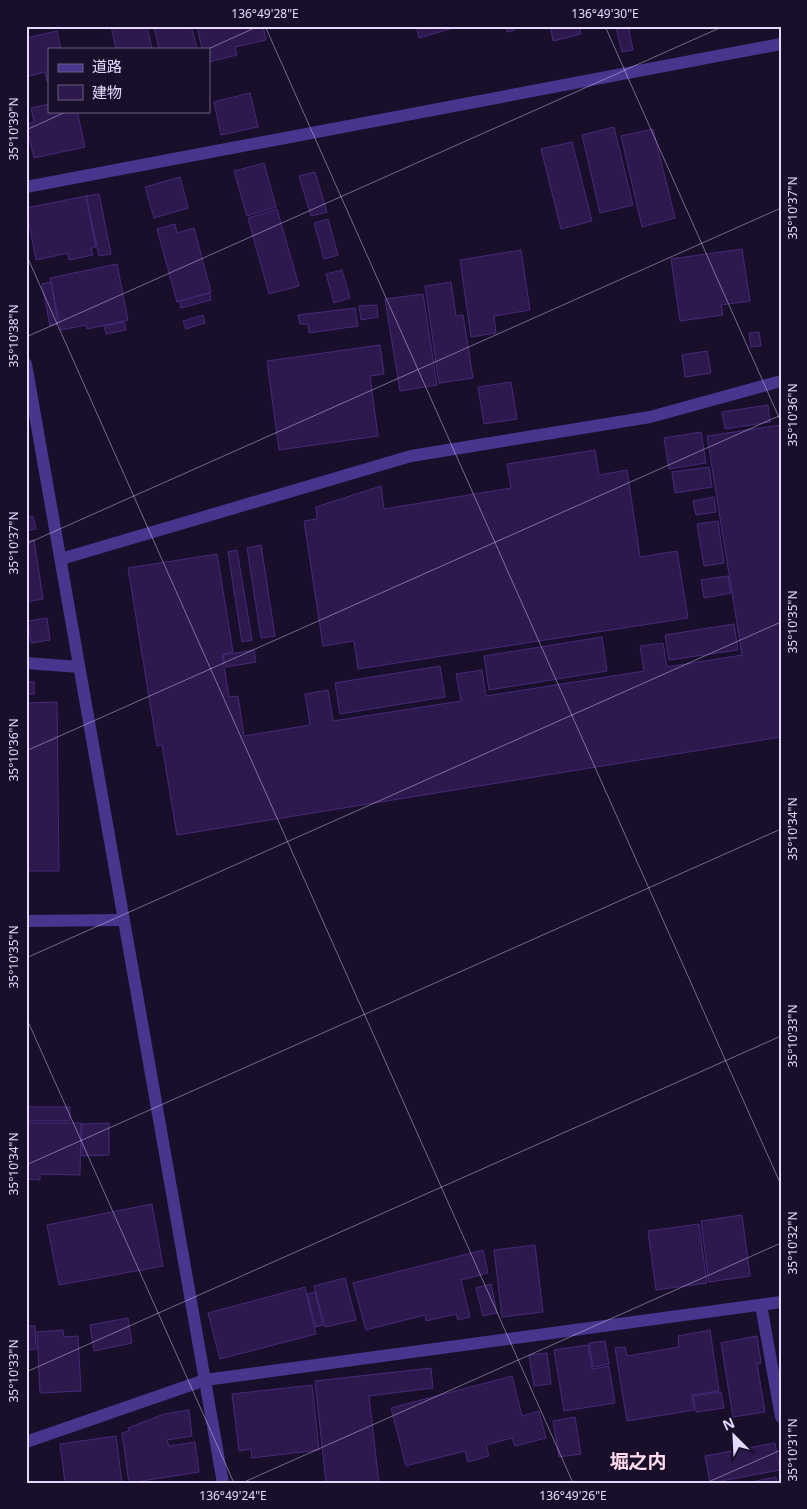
<svg xmlns="http://www.w3.org/2000/svg" width="807" height="1509" font-family="'Noto Sans','Noto Sans JP',sans-serif">
<style>
.building{fill:#2d194e;stroke:#48297c}
.lines{fill:none;stroke-linecap:round;stroke-linejoin:round}
.minor{stroke:#48368e;stroke-width:12}
.ticks{fill:none;stroke:#e4d9ff;stroke-width:1;stroke-opacity:0.45}
.labels{text-anchor:middle;stroke-width:4.5;stroke-linejoin:round;paint-order:stroke}
.quarter-label{font-size:19px;font-weight:bold;fill:#ffdbec;stroke:#190f2b}
.neatline{fill:none;stroke:#e4d9ff;stroke-width:2}
.ticks-label{font-size:12px;text-anchor:middle;fill:#e4d9ff}
</style>
<rect width="100%" height="100%" fill="#190f2b"/>
<!-- building -->
<g class="building">
<polygon points="111,26 147,26 152,49 116,49"/>
<polygon points="154,26 191,26 197,49 159,49"/>
<polygon points="197,26 263,26 266,40 235,47 237,55 209,62 209,49 202,49"/>
<polygon points="416,26 453,26 453,28 419,38"/>
<polygon points="506,26 514,26 515,30 507,32"/>
<polygon points="550,26 593,26 580,29 581,34 553,41"/>
<polygon points="628,26 633,50 622,52 616,28"/>
<polygon points="57,31 61,49 49,49 49,81 47,81 45,72 26,77 26,38"/>
<polygon points="250,93 258,127 221,135 214,102"/>
<polygon points="49,104 49,111 77,111 85,147 34,158 26,124 34,122 31,108"/>
<polygon points="614,127 633,205 600,213 582,135"/>
<polygon points="653,129 675,218 642,227 621,136"/>
<polygon points="572,142 592,221 561,229 541,149"/>
<polygon points="264,163 276,207 247,216 234,171"/>
<polygon points="315,172 327,212 311,216 299,176"/>
<polygon points="180,177 188,208 154,218 145,187"/>
<polygon points="99,194 111,254 99,256 86,196"/>
<polygon points="86,196 96,247 91,248 93,255 69,260 68,253 36,260 26,208"/>
<polygon points="277,209 299,286 269,294 248,218"/>
<polygon points="328,219 338,255 324,259 314,223"/>
<polygon points="175,224 177,233 194,228 211,292 177,302 157,229"/>
<polygon points="742,249 750,301 721,305 723,315 680,321 671,259"/>
<polygon points="521,250 530,310 494,316 496,333 471,337 460,260"/>
<polygon points="117,264 128,320 87,329 86,325 61,330 50,278"/>
<polygon points="342,270 350,298 334,303 326,274"/>
<polygon points="51,282 58,324 50,326 42,284"/>
<polygon points="451,282 456,316 463,315 473,378 439,383 425,286"/>
<polygon points="210,293 211,300 181,308 180,301"/>
<polygon points="423,294 437,385 400,391 385,299"/>
<polygon points="377,305 378,317 361,320 359,306"/>
<polygon points="355,308 358,326 309,333 308,324 300,324 298,315"/>
<polygon points="203,315 205,323 186,329 183,321"/>
<polygon points="124,322 126,330 106,334 104,326"/>
<polygon points="759,332 761,346 751,347 749,333"/>
<polygon points="380,345 384,374 370,376 378,436 279,450 267,361"/>
<polygon points="707,351 711,373 685,377 682,355"/>
<polygon points="511,382 517,419 484,424 478,387"/>
<polygon points="768,405 770,422 725,429 722,412"/>
<polygon points="781,425 781,737 177,835 162,745 157,746 128,568 217,554 233,652 222,654 229,697 238,696 244,736 310,725 305,694 328,690 333,721 461,701 456,674 482,670 486,696 644,671 640,646 663,643 667,667 742,655 707,436"/>
<polygon points="701,432 706,463 669,469 664,438"/>
<polygon points="595,450 599,475 627,470 640,557 677,551 688,618 358,669 354,641 323,646 304,521 317,519 316,507 381,486 384,509 511,488 507,464"/>
<polygon points="709,467 712,487 675,493 672,472"/>
<polygon points="714,497 716,512 696,515 693,501"/>
<polygon points="33,516 36,529 26,531 26,517"/>
<polygon points="718,521 724,563 704,566 697,524"/>
<polygon points="34,540 43,599 26,602 26,541"/>
<polygon points="261,545 275,636 261,638 247,548"/>
<polygon points="237,550 252,640 242,642 228,552"/>
<polygon points="728,576 731,593 704,598 701,580"/>
<polygon points="47,618 50,640 31,643 28,621"/>
<polygon points="734,624 738,650 669,660 665,635"/>
<polygon points="602,637 607,671 489,690 484,656"/>
<polygon points="254,650 256,662 226,667 223,655"/>
<polygon points="440,666 445,697 340,714 335,683"/>
<rect x="26" y="682" width="8" height="12"/>
<polygon points="57,702 59,871 26,871 26,703"/>
<rect x="26" y="1107" width="44" height="14"/>
<polygon points="26,1123 81,1123 80,1175 40,1174 40,1180 26,1179"/>
<polygon points="109,1123 109,1155 82,1156 82,1124"/>
<polygon points="152,1204 163,1266 59,1285 47,1225"/>
<polygon points="742,1215 750,1276 709,1282 701,1221"/>
<polygon points="699,1224 707,1283 656,1290 648,1231"/>
<polygon points="535,1245 543,1312 502,1317 494,1250"/>
<polygon points="483,1250 488,1273 461,1280 470,1317 458,1320 456,1314 426,1321 425,1315 366,1330 353,1283"/>
<polygon points="345,1278 356,1320 325,1327 314,1286"/>
<polygon points="26,1283 29,1321 26,1321"/>
<polygon points="491,1284 497,1313 483,1316 476,1288"/>
<polygon points="305,1287 316,1334 220,1359 208,1313"/>
<polygon points="315,1292 323,1325 316,1327 307,1294"/>
<polygon points="128,1318 132,1343 94,1351 90,1325"/>
<polygon points="27,1326 35,1326 36,1349 28,1350"/>
<polygon points="63,1330 64,1337 78,1336 81,1391 40,1393 37,1332"/>
<polygon points="710,1330 719,1391 692,1395 694,1410 627,1421 615,1348 625,1347 627,1356 679,1347 678,1336"/>
<polygon points="757,1336 761,1363 757,1364 765,1412 733,1417 721,1343"/>
<polygon points="605,1341 609,1364 593,1367 589,1343"/>
<polygon points="588,1345 592,1369 609,1366 615,1403 564,1411 554,1350"/>
<polygon points="547,1353 551,1384 534,1386 529,1355"/>
<polygon points="431,1368 433,1388 369,1396 379,1483 326,1483 315,1381"/>
<polygon points="512,1376 522,1416 539,1411 546,1438 515,1446 512,1438 486,1445 489,1456 468,1462 465,1451 406,1466 391,1408"/>
<polygon points="312,1385 319,1450 252,1458 251,1449 239,1451 232,1394"/>
<polygon points="721,1392 724,1408 696,1412 693,1396"/>
<polygon points="189,1410 192,1436 167,1440 169,1446 195,1442 199,1472 129,1483 122,1433 129,1431 128,1428 164,1414"/>
<polygon points="575,1417 581,1454 559,1457 553,1421"/>
<polygon points="116,1436 122,1483 65,1483 60,1444"/>
<polygon points="775,1443 780,1470 710,1483 705,1456"/>
<polygon points="776,1477 777,1483 746,1483"/>
</g>
<g class="lines">
<!-- minor -->
<g class="minor">
<polyline points="26,187 781,44"/>
<polyline points="26,364 223,1483"/>
<polyline points="61,559 411,456 650,417 781,381"/>
<polyline points="26,663 79,667"/>
<polyline points="26,921 124,920"/>
<polyline points="761,1305 781,1417"/>
<polyline points="26,1442 205,1380 781,1302"/>
</g>
</g>
<!-- ticks -->
<path class="ticks" d="M265,26L781,1185M605,26L781,422M208,49L259,26M26,130L68,111M26,254L573,1483M26,337L724,26M26,544L781,208M26,751L781,415M26,958L781,622M26,1017L234,1483M26,1165L781,829M26,1372L781,1036M242,1483L781,1243M706,1483L781,1450"/>
<g class="labels">
<!-- quarter labels -->
<g class="quarter-label">
<text x="638" y="1468">堀之内</text>
</g>
</g>
<!-- border -->
<rect width="807" height="1509" fill="none" stroke="#190f2b" stroke-width="55"/>
<!-- legend -->
<rect x="48" y="48" width="162" height="65" fill="#190f2b" stroke="#6a6080"/>
<rect x="58" y="64" width="25" height="8" fill="#48368e" stroke="#6a6080"/>
<text x="92" y="72" font-size="15" fill="#e4d9ff">道路</text>
<rect x="58" y="85" width="25" height="15" fill="#2d194e" stroke="#6a6080"/>
<text x="92" y="98" font-size="15" fill="#e4d9ff">建物</text>
<!-- north arrow -->
<g transform="translate(734 1436) rotate(336)" stroke="#190f2b" stroke-width="4" paint-order="stroke">
<path d="M0-4L9 19L0 12L-9 19Z" fill="#e4d9ff"/>
<text y="-8" font-size="14" font-weight="bold" text-anchor="middle" fill="#e4d9ff">N</text>
</g>
<rect x="28" y="28" width="752" height="1454" class="neatline"/>
<g class="ticks-label">
<text x="265" y="18">136°49'28"E</text>
<text x="605" y="18">136°49'30"E</text>
<text transform="translate(14 129) rotate(-90)" y="4">35°10'39"N</text>
<text transform="translate(793 208) rotate(-90)" y="4">35°10'37"N</text>
<text transform="translate(14 336) rotate(-90)" y="4">35°10'38"N</text>
<text transform="translate(793 415) rotate(-90)" y="4">35°10'36"N</text>
<text transform="translate(14 543) rotate(-90)" y="4">35°10'37"N</text>
<text transform="translate(793 622) rotate(-90)" y="4">35°10'35"N</text>
<text transform="translate(14 750) rotate(-90)" y="4">35°10'36"N</text>
<text transform="translate(793 829) rotate(-90)" y="4">35°10'34"N</text>
<text transform="translate(14 957) rotate(-90)" y="4">35°10'35"N</text>
<text transform="translate(793 1036) rotate(-90)" y="4">35°10'33"N</text>
<text transform="translate(14 1164) rotate(-90)" y="4">35°10'34"N</text>
<text transform="translate(793 1243) rotate(-90)" y="4">35°10'32"N</text>
<text transform="translate(14 1371) rotate(-90)" y="4">35°10'33"N</text>
<text transform="translate(793 1450) rotate(-90)" y="4">35°10'31"N</text>
<text x="233" y="1500">136°49'24"E</text>
<text x="573" y="1500">136°49'26"E</text>
</g>
</svg>
